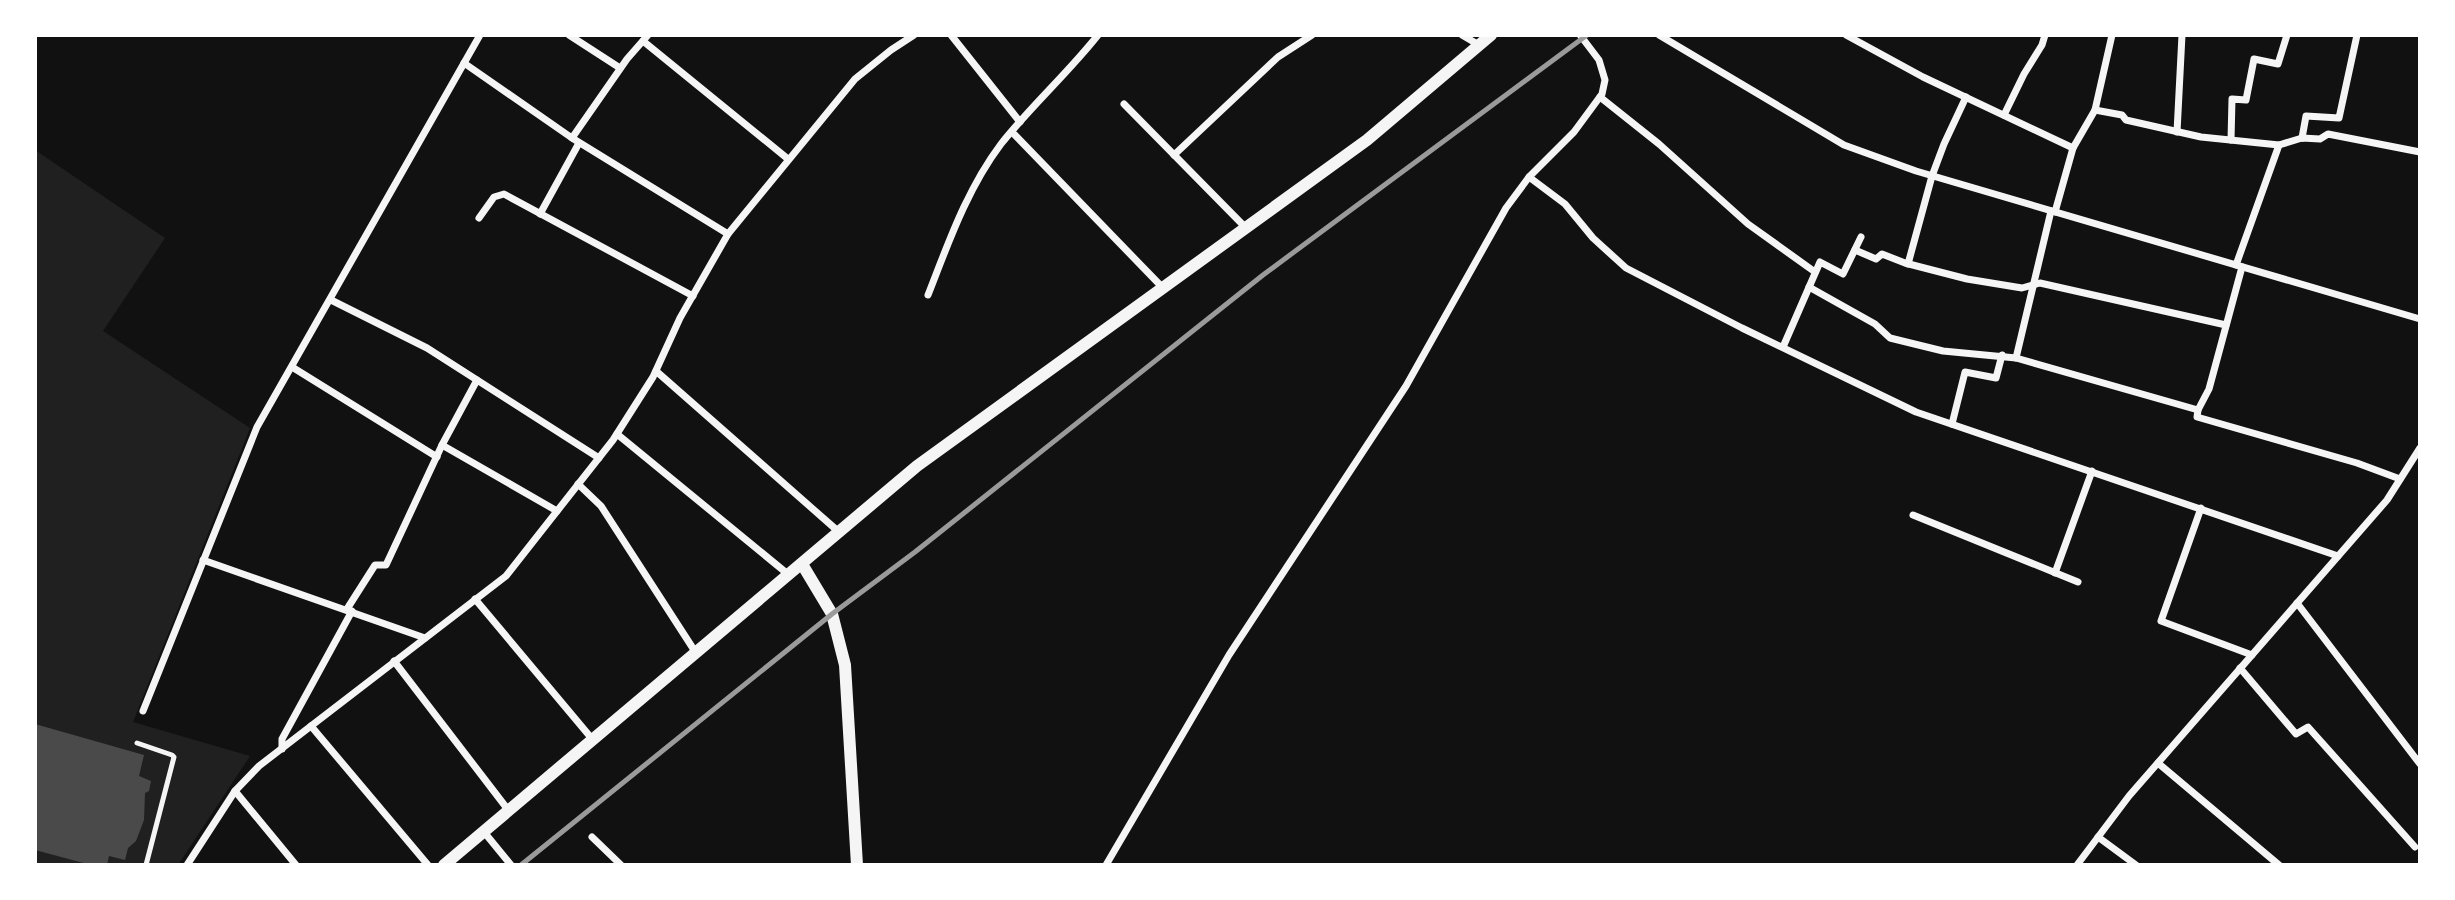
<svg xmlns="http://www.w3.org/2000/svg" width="2455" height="900" font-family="'DejaVu Sans',sans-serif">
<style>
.green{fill:#202020}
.building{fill:#4a4a4a}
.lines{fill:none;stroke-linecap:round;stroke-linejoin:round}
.service{stroke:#f5f5f5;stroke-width:5}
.minor{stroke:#f5f5f5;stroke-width:7}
.tertiary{stroke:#f5f5f5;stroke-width:12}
.rail{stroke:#9a9a9a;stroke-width:5}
</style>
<rect width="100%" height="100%" fill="#111"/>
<!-- green -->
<polygon class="green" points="35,150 165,238 103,331 250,428 133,722 250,756 178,865 35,865"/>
<!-- building -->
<polygon class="building" points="35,724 144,755 139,776 151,781 149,791 145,793 144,820 136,841 128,848 125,860 109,856 107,865 91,865 35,850"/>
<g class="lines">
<!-- service -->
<polyline class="service" points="137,743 172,755 174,757 146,865"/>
<!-- minor -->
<g class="minor">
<polyline points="569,35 620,68"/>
<polyline points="951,35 1020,122"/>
<polyline points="1462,35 1479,45"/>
<polyline points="1659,35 1844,145 1916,171 2420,319"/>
<polyline points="1846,35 1923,77 2073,148"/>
<polyline points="643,41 788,159"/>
<polyline points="464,63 572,138 728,234"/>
<polyline points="1600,97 1659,144 1748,224 1815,272"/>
<polyline points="1124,104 1246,228"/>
<polyline points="2095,110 2122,115 2126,120 2201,137 2279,145 2302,138 2320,139 2328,134 2420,152"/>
<polyline points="2004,115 2024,74 2042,45 2045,35"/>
<polyline points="1012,132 1163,288"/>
<polyline points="2177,132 2182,35"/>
<polyline points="572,138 627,59 648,35"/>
<polyline points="2302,138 2306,116 2339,118 2357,35"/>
<polyline points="2231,140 2232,99 2246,100 2254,59 2278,64 2287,35"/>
<polyline points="1174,155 1278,57 1312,35"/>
<polyline points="1529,177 1565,204 1593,238 1626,268 1742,328 1916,412 2338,556"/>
<polyline points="2055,212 2073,148 2095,110 2112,35"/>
<polyline points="540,214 579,143"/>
<polyline points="479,218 494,197 504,194 693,296"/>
<polyline points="1855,250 1876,259 1882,254 1905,263 1967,279 2022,288 2040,283 2226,325"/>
<polyline points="1908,264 1932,176 1944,144 1966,97"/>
<polyline points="2236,265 2279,145"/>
<polyline points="1809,287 1875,324 1890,338 1943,351 2016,358 2198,410 2197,417 2357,463 2400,479"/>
<path d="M928,295C948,244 967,189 1001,144C1031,106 1068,73 1098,35"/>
<polyline points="331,300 427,348 599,458"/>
<polyline points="1783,347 1820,262 1843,274 1861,237"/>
<polyline points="2016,358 2051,211"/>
<polyline points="292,367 437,457"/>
<polyline points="656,371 839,532"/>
<polyline points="2198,410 2209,389 2242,267"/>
<polyline points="1952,424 1965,372 1996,378 2002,355"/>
<polyline points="617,434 789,575"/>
<polyline points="442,445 557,511"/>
<polyline points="578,484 601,506 696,653"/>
<polyline points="2201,508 2161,621 2252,655"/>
<polyline points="1913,515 2078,582"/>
<polyline points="203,560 425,638"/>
<polyline points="2055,573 2092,471"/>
<polyline points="475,599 593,740"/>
<polyline points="2297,603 2420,764"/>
<polyline points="347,609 375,565 386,565 442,445 477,380"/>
<polyline points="394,661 509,811"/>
<polyline points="2240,668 2296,734 2308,727 2415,847"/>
<polyline points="143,711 257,427 480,35"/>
<polyline points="311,726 428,865"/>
<polyline points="282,749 282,739 352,611"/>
<polyline points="2158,763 2279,865"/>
<polyline points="235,791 296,865"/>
<polyline points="484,832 511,865"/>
<polyline points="592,837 621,865"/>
<polyline points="2098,837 2136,865"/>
<polyline points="187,865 235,791 259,766 506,576 613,440 653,377 680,318 728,234 855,79 891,50 914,35"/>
<polyline points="1106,865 1229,655 1406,386 1506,208 1529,177 1574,132 1602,94 1605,80 1599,60 1580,35"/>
<polyline points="2077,865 2129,796 2387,500 2420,448"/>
</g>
<!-- tertiary -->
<g class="tertiary">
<polyline points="802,564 832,614 845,665 857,865"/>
<polyline points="444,865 917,466 1367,140 1491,35"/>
</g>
<!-- rail -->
<polyline class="rail" points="521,865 832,614 915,552 1263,275 1587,35"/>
</g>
<!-- border -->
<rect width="2455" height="900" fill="none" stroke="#ffffff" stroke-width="74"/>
</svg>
